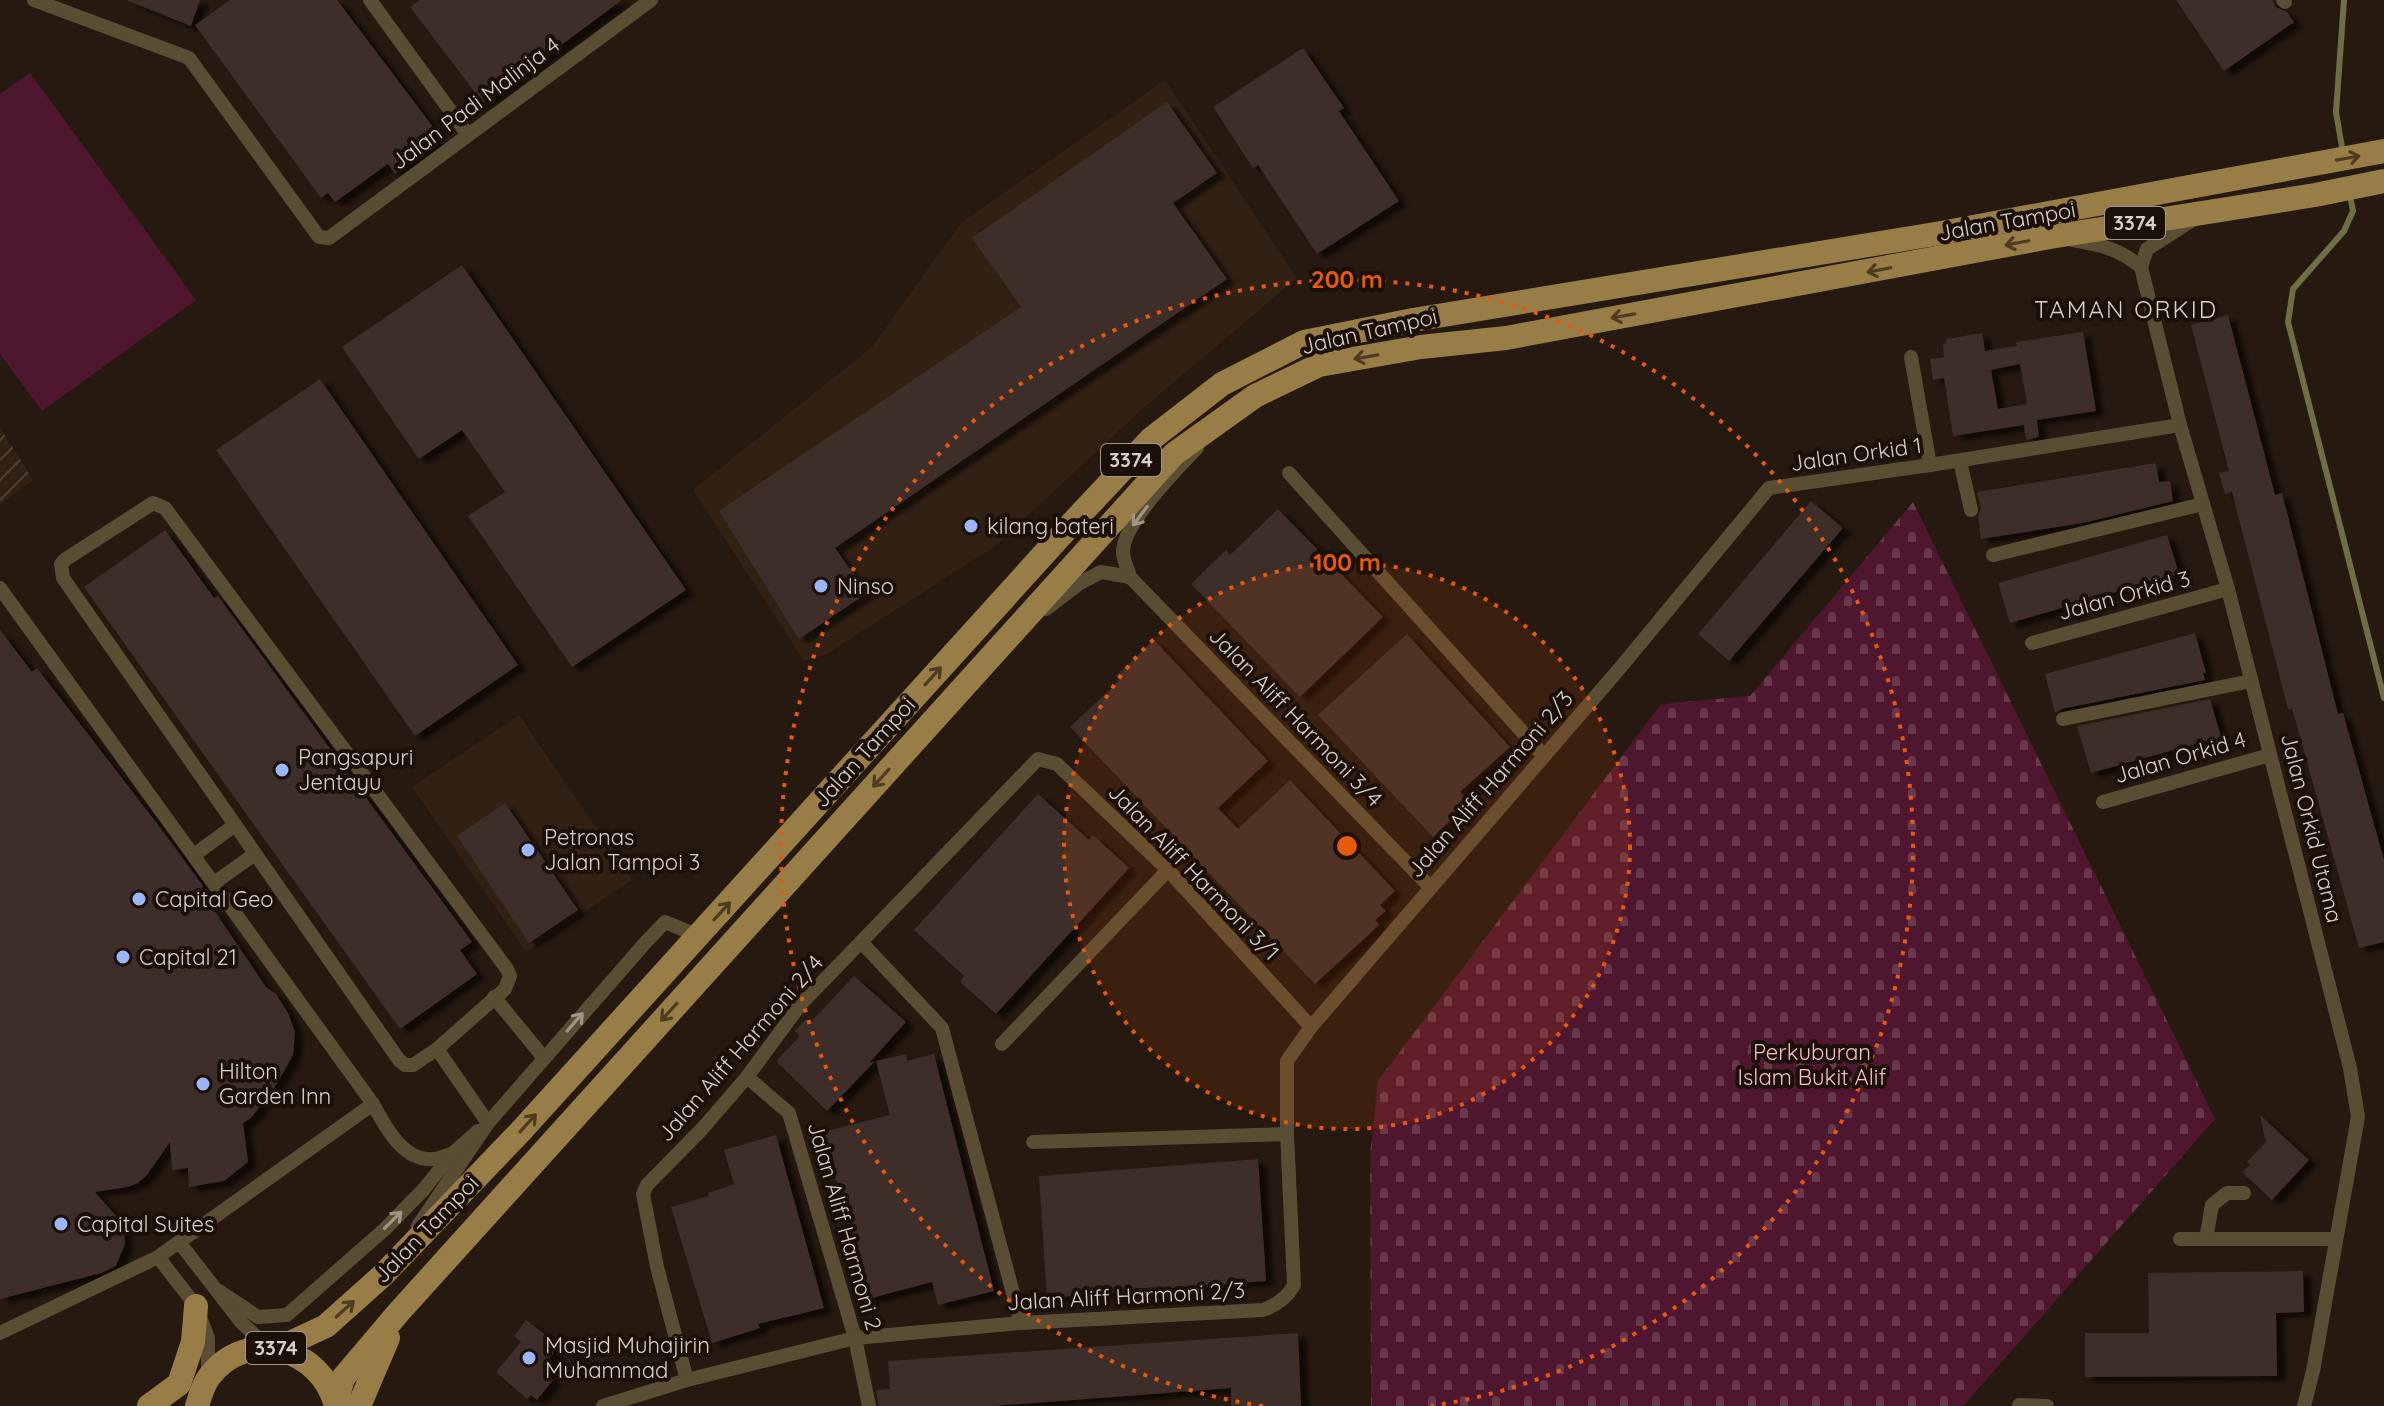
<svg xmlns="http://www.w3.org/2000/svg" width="2384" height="1406" font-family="Quicksand,sans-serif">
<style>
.built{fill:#322013}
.industrial{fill:url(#industrial-furrows)}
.cemetery{fill:url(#cemetery-stones)}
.park{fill:#4f172f}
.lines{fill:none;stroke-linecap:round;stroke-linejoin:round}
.stream{stroke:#6d6f45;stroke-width:6}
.building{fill:#3e2d2b;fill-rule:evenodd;filter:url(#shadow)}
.street{stroke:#594d33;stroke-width:14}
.primary{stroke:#987e46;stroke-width:24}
.oneway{stroke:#4d3c20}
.oneway2{stroke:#9f9586}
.ring{fill:none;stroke:#e8590c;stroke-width:4;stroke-dasharray:4 8}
.poi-dot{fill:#9bb5fd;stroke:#1b1007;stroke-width:3}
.labels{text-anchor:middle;stroke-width:8;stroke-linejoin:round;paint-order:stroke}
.shield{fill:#1b1007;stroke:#a09690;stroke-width:2}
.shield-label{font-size:20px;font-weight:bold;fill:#d9d0ca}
.street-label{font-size:22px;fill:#d9d0ca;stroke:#1b1007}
.poi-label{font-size:22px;fill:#d9d0ca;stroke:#1b1007;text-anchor:start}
.park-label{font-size:22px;fill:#f9bbd0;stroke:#1b1007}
.neighbourhood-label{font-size:24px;letter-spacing:2px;fill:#d9d0ca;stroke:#1b1007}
.centre{fill:#e8590c;stroke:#1b1007;stroke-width:4}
.ring-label{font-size:24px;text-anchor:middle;font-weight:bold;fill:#e8590c;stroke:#1b1007;stroke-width:8;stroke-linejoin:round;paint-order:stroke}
</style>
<defs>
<pattern id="industrial-furrows" width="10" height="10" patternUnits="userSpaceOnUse" patternTransform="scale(2)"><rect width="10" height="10" fill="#322013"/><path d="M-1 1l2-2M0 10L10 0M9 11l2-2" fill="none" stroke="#4f3f34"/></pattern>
<pattern id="cemetery-stones" width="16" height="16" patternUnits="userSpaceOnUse" patternTransform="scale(2)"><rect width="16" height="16" fill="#4f172f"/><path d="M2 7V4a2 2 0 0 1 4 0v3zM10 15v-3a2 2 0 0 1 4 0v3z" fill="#68384c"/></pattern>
<filter id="shadow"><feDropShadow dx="8" dy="5" stdDeviation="2" flood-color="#0009"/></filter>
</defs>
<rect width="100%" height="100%" fill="#251910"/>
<!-- built -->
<g class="built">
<polygon points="1165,80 1297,278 1140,411 994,547 827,654 804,661 693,490 871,348 961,223"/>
<polygon points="519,715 632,880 526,952 412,787"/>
</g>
<!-- industrial -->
<polygon class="industrial" points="0,427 33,480 0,504"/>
<!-- cemetery -->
<polygon class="cemetery" points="1913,502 2215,1119 1963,1406 1371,1406 1370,1155 1378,1081 1661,704 1750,696"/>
<!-- park -->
<polygon class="park" points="30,73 196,300 42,411 0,354 0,94"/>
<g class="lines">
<!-- stream -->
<g class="stream">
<polyline points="2343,153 2336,112 2344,0"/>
<polyline points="2350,195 2353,211 2344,231 2293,289 2288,322 2384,698"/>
</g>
</g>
<!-- building -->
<g class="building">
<polygon points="126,0 200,0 191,26"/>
<polygon points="230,0 337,0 436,131 434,145 395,174 388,164 335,202 328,193 321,198 195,25"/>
<polygon points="420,0 622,0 483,103 410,7"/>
<polygon points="2176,0 2273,0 2276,7 2287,12 2294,22 2224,71"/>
<polygon points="1303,48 1344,108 1339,111 1399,201 1317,254 1258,165 1253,168 1213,107"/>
<polygon points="1167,102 1217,173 1173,203 1227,279 835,548 867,593 799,639 719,511 1021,307 972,238"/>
<polygon points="462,265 686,590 572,667 468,516 505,492 462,430 419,459 342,347"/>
<polygon points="2228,315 2275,495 2282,493 2338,714 2343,713 2384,860 2384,942 2359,948 2292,708 2288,709 2232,492 2225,494 2219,473 2229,471 2191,325"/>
<path d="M2083,332L2096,411L2037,420L2039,437L2026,440L2024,425L1953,436L1944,378L1933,380L1930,359L1944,357L1943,344L1947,343L1946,339L1982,333L1985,351L2017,346L2016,342ZM2020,364L2027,404L1998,409L1991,370Z"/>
<polygon points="320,379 518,665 415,736 216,450"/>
<polygon points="2156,463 2159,482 2170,481 2173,501 2083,523 1981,539 1978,517 1981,508 1977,492"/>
<polygon points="1811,501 1843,528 1729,661 1698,634"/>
<polygon points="1278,509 1383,617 1300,697 1191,584 1226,550 1230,555"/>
<polygon points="165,530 214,598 218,596 472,942 460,950 477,974 400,1029 84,587"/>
<polygon points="2167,535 2179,574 2010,623 1998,583"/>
<polygon points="0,630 32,672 37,668 159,826 203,886 195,900 216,913 266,987 276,994 288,1013 295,1032 293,1055 276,1085 251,1118 243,1123 248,1162 224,1181 189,1187 188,1168 172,1170 170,1142 147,1175 138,1183 128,1187 95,1192 118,1218 124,1230 125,1244 116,1266 101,1273 0,1299"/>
<polygon points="2195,633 2206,673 2203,673 2205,680 2061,709 2055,713 2045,674"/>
<polygon points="1407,634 1510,747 1460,792 1470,802 1433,837 1318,715"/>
<polygon points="1154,640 1268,761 1218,808 1238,829 1290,780 1395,891 1380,905 1386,911 1375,920 1379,925 1315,984 1070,727 1120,680 1116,676"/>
<polygon points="2210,699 2221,737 2091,773 2077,726"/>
<polygon points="1038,794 1089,840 1093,835 1129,868 996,1014 960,982 964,976 914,930"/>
<polygon points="505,803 578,910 529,943 457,836"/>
<polygon points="854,976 906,1022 869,1063 875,1061 827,1111 776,1061 800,1036 795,1031 806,1019 810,1023"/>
<polygon points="906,1054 907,1061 934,1054 994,1291 938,1305 932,1282 868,1299 823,1132 890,1115 876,1061"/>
<polygon points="2260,1115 2309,1160 2272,1200 2242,1172 2250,1165 2247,1162 2266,1142"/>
<polygon points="776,1135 824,1308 758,1324 760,1328 712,1343 671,1207 709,1196 708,1193 734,1184 724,1150"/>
<polygon points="1258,1159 1266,1281 1047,1298 1039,1176"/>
<polygon points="2303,1271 2304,1312 2276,1313 2277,1376 2085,1377 2085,1333 2149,1333 2148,1273"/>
<polygon points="526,1320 554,1341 549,1346 555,1351 544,1365 550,1370 546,1375 553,1380 537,1400 531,1395 527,1399 496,1372 521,1342 514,1336"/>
<polygon points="1298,1333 1301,1406 1231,1406 1231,1388 993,1406 879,1406 876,1390 890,1389 888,1361"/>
</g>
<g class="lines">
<!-- street -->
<g class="street">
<polyline points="34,0 189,58 319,237 329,238 651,0"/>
<polyline points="370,0 468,135"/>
<polyline points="2283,0 2285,2"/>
<polyline points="2194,219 2147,249 2141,267 2180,425 2228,589 2350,1068 2358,1117 2313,1371 2304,1406"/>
<path d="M2072,240C2100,245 2118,248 2141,267"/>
<polyline points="1911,357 1930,465"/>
<path d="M1197,448C1177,469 1123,523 1123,552C1123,560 1128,569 1130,577L1430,887"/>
<polyline points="1960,461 1971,510"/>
<polyline points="1289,473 1544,756"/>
<polygon points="153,503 165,508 507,969 510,976 505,989 437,1049 413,1065 405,1065 399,1060 63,578 61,564 66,559"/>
<polyline points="1993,555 2203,504"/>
<path d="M0,588L373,1104C385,1126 403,1162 433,1159C439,1159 446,1155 452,1154"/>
<polyline points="1046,609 1080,583 1101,572 1130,577"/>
<polyline points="2032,643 2228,589"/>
<polyline points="2063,719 2251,681"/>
<polyline points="2103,802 2270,755"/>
<polyline points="194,855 235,825"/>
<polyline points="214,883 255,854"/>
<polyline points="862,943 942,1028 1021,1323"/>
<polyline points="494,997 544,1058"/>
<polyline points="1002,1044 1168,870"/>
<polyline points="437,1049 488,1123"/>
<polyline points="747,1077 789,1113 855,1338 869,1406"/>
<polyline points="1033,1142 1287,1134"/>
<polyline points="418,1226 488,1123 645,943 665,922 699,936"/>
<polyline points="2180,1239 2336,1239"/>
<polyline points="2206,1239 2212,1205 2227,1193 2244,1193"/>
<polyline points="179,1242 241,1322 267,1347"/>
<polyline points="158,1257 196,1306 208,1338 208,1378"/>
<polyline points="219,1291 258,1317 287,1315 385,1229 424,1189 452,1154 478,1131"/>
<polyline points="0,1333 158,1257 373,1104"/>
<polyline points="687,1380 657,1267 643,1194 647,1185 702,1129 747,1077 800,1005 1038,759 1057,764 1168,870 1311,1027"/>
<polyline points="2019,1405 2047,1406"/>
<path d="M603,1406L687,1380L855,1338L1021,1323L1263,1310C1277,1305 1287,1298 1294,1285L1287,1134V1061L1311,1027L1620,668L1769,488L1930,465L2180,425"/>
</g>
<!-- primary -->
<g class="primary">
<polyline points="279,1348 326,1326 383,1275 520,1132 1074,521 1151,439 1222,384 1304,342 1413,320 1941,233 2384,151"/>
<polyline points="336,1404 343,1378 398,1313 1174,454 1255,396 1319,365 1421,347 1506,338 2050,237 2315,195 2384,181"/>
<polyline points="149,1406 179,1384 193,1342 196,1306"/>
<path d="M197,1406C200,1396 203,1385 209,1377C247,1326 322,1348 336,1406"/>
<polyline points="359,1406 388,1338"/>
</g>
</g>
<!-- one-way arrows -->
<defs><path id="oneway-shaft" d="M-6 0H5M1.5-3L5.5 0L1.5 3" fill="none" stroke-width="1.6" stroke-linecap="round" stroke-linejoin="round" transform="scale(2)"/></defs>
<g class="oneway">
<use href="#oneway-shaft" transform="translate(2348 158) rotate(-10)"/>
<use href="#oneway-shaft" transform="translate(2017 243) rotate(169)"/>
<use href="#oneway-shaft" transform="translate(1879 270) rotate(169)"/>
<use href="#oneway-shaft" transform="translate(1623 316) rotate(170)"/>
<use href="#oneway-shaft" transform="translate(1366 357) rotate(170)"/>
<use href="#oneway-shaft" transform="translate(933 676) rotate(-48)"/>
<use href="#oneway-shaft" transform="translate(881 778) rotate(132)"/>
<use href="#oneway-shaft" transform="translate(722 911) rotate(-48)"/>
<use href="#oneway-shaft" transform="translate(669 1012) rotate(132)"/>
<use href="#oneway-shaft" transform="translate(528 1123) rotate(-48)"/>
<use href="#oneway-shaft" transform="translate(345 1309) rotate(-42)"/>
</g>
<g class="oneway2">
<use href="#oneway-shaft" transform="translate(1140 516) rotate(127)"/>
<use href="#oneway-shaft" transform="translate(575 1022) rotate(-49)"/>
<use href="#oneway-shaft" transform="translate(393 1220) rotate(-45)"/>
</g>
<!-- distance rings -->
<circle cx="1347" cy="846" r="283" fill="#e8590c" fill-opacity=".12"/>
<g class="ring">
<circle cx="1347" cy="846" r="283"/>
<path d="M1263 1406A566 566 0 1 1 1431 1406"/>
</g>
<!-- markers -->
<g class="poi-dot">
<circle cx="971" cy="526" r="8"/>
<circle cx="821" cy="586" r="8"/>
<circle cx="282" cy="770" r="8"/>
<circle cx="528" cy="850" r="8"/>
<circle cx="139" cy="899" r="8"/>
<circle cx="123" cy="957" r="8"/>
<circle cx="203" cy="1084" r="8"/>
<circle cx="61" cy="1224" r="8"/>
<circle cx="529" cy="1358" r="8"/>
</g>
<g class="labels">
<!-- shield labels -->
<g class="shield">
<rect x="2105" y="207" width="60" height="32" rx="6"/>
<rect x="1101" y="444" width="60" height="32" rx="6"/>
<rect x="246" y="1332" width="60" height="32" rx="6"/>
</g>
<g class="shield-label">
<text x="2135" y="230">3374</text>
<text x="1131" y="467">3374</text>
<text x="276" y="1355">3374</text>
</g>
<!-- street labels -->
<g class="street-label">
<text transform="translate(475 103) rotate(-37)" y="8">Jalan Padi Malinja 4</text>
<text transform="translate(2007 221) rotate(-10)" y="8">Jalan Tampoi</text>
<text transform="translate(1369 331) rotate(-13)" y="8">Jalan Tampoi</text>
<text transform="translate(1856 454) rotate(-8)" y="8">Jalan Orkid 1</text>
<text transform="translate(2124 595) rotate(-15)" y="8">Jalan Orkid 3</text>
<text transform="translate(1296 717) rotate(46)" y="8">Jalan Aliff Harmoni 3/4</text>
<text transform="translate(864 752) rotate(-48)" y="8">Jalan Tampoi</text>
<text transform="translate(2180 757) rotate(-16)" y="8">Jalan Orkid 4</text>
<text transform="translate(1490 784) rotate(-49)" y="8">Jalan Aliff Harmoni 2/3</text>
<text transform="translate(2312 828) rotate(76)" y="8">Jalan Orkid Utama</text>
<text transform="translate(1194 872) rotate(46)" y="8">Jalan Aliff Harmoni 3/1</text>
<text transform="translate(740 1048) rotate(-49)" y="8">Jalan Aliff Harmoni 2/4</text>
<text transform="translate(845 1226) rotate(74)" y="8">Jalan Aliff Harmoni 2</text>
<text transform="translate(426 1229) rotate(-46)" y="8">Jalan Tampoi</text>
<text transform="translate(1126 1296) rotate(-3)" y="8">Jalan Aliff Harmoni 2/3</text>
</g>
<!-- poi labels -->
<g class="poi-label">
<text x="987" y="534">kilang bateri</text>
<text x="837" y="594">Ninso</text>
<text x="298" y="765">Pangsapuri<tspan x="298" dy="25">Jentayu</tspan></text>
<text x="544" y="845">Petronas<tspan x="544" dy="25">Jalan Tampoi 3</tspan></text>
<text x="155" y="907">Capital Geo</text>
<text x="139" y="965">Capital 21</text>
<text x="219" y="1079">Hilton<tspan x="219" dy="25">Garden Inn</tspan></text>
<text x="77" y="1232">Capital Suites</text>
<text x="545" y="1353">Masjid Muhajirin<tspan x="545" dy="25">Muhammad</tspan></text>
</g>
<!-- park labels -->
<g class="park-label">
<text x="1812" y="1060">Perkuburan<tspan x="1812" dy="25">Islam Bukit Alif</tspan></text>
</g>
<!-- neighbourhood labels -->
<g class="neighbourhood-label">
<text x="2126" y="318">TAMAN ORKID</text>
</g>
</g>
<circle cx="1347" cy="846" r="12" class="centre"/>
<g class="ring-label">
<text x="1347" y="288">200 m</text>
<text x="1347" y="571">100 m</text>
</g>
</svg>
